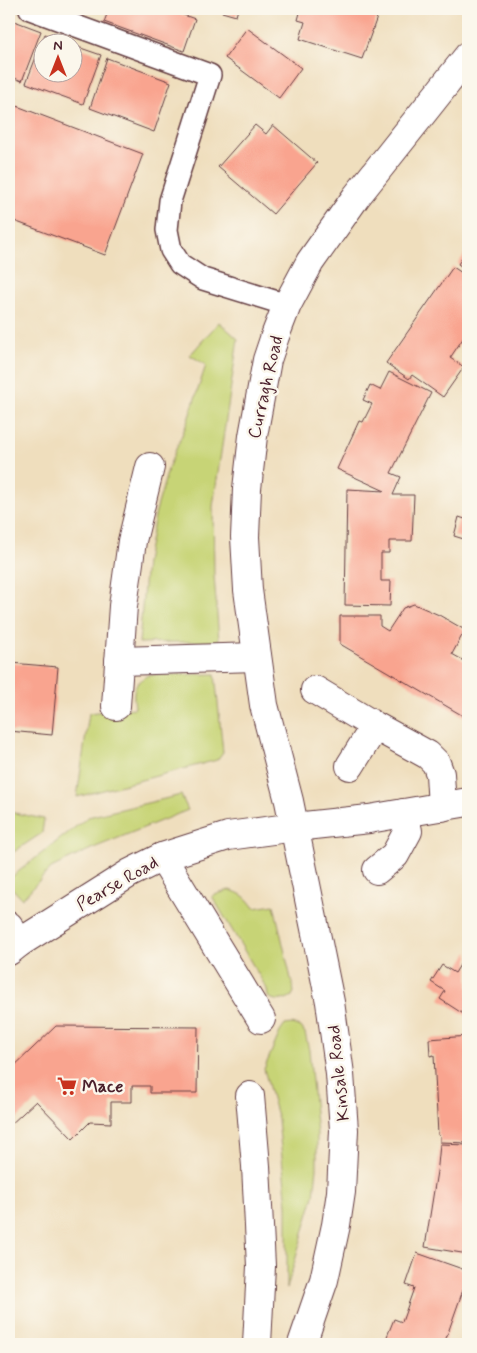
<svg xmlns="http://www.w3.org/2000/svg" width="477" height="1353" font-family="Mynerve,sans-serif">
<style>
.green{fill:#c7d476;stroke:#887a50}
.building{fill:#f9a48f}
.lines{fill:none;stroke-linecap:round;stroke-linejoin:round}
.service-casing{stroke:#633c41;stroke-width:24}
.minor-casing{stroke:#633c41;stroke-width:30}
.tertiary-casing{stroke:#633c41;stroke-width:30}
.service{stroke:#fff;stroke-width:21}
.minor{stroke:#fff;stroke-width:28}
.tertiary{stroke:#fff;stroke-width:28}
.labels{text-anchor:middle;stroke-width:5;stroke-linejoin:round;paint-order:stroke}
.street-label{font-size:18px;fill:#4a1f2b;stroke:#fbf7ec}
.poi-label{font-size:18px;font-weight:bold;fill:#4a1f2b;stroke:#fbf7ec;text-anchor:start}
</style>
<rect width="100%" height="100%" fill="#fbf7ec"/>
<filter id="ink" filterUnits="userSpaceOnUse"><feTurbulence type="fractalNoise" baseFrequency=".02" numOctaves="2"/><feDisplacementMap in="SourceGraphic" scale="10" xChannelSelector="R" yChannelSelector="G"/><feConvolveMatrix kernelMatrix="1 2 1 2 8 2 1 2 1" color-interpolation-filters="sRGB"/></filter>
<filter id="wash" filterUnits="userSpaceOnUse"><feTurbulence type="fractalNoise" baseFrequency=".0096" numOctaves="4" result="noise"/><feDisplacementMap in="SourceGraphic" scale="20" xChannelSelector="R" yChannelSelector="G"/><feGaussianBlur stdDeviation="1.12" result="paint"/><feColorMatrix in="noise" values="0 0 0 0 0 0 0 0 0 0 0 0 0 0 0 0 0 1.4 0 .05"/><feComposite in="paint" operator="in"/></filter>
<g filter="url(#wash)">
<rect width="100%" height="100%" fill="#efdebd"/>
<!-- green -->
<g class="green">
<polygon points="219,322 238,339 213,506 214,575 219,641 139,643 146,562 156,511 169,466 187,423 206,365 190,355"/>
<path d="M215,674L223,752L217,760L77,797L89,713L135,708C133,690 132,685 148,675Z"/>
<polygon points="181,795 188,810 91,849 51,868 22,899 9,885 9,879 88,817"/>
<polygon points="9,812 44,819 42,833 9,855"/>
<path d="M229,890C242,893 247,898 254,908L274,905L294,992L292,996C283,1001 277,1002 268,997L267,989L212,896Z"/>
<polygon points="292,1024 301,1027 305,1033 309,1050 317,1134 317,1168 314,1196 287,1288 287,1205 278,1120 264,1069 280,1032 285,1025"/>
</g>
<g id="blocks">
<!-- building -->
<g class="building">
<polygon points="109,9 167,9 195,19 184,51 104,22"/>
<polygon points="223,9 238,9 236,16 222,12"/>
<polygon points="301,9 380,9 362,59 300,39 305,22 298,20"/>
<polygon points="9,19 41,31 22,81 9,76"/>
<polygon points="247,28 301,68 279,98 225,58"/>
<polygon points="45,34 67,42 42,42 42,72 72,72 72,45 101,55 83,104 26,83"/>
<polygon points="107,58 171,82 154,132 90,108"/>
<polygon points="9,103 143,154 105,255 9,219"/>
<polygon points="255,125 266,134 273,125 317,163 273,214 218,167"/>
<polygon points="468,249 468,271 458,264"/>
<polygon points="453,267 468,277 468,331 450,358 464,367 443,397 412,375 409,379 386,363"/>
<polygon points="389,372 431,393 391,473 401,477 393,495 414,495 412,541 389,541 389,553 381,553 381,581 391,581 390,606 345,605 347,489 385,491 337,469 359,421 363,422 372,404 363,400 370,385 380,390"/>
<polygon points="459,517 468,520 467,540 454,536"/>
<polygon points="414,604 439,615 465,630 452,654 468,663 468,712 465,717 340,644 340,616 380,616 380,626 388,631 403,608"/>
<polygon points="11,663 58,667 52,735 9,731 9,690"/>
<polygon points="468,952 468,1017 440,999 445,991 431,982 442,965 455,973"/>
<polygon points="56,1026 198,1027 197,1093 150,1093 150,1086 132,1086 132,1102 111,1102 111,1123 90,1122 73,1139 36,1101 9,1126 9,1071"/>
<polygon points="468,1036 468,1143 440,1142 440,1136 438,1135 434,1055 430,1056 429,1039"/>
<polygon points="440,1144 468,1145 468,1254 425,1247 438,1165"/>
<polygon points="417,1253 468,1271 468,1276 444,1344 397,1344 398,1343 386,1339 394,1319 402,1322 414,1288 406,1285"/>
</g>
</g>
</g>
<g filter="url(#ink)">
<use href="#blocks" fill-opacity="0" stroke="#633c41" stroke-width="1"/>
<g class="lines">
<defs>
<polyline id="service" points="30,9 210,75 170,201 167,230 171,250 180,264 203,279 287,305"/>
<g id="minor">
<polyline points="119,661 257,657"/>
<polyline points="315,690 375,726 428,755 436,763 440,774 442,807"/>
<polyline points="116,706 123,606 132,541 150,467"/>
<polyline points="350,766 375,726"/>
<polyline points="295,827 369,819 468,802"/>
<polyline points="162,857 261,1019"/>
<polyline points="377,870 395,855 408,831 404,813"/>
<polyline points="9,926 19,943"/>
<polyline points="250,1096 256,1166 261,1266 257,1344"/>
</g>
<g id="tertiary">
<polyline points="9,951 19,943 130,873 162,857 228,836 295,827"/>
<polyline points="302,1344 324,1280 336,1225 341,1192 344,1130 340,1074 330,1002 289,801 264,705 248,590 245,537 247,489 253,436 267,360 275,336 287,305 310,262 356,197 468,56"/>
</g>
</defs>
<!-- service casing -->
<use href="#service" class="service-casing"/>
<!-- minor casing -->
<use href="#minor" class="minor-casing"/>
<!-- tertiary casing -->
<use href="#tertiary" class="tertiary-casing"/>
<!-- service -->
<use href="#service" class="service"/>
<!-- minor -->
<use href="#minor" class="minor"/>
<!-- tertiary -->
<use href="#tertiary" class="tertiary"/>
</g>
</g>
<!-- icons -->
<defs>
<symbol id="supermarket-bare" viewBox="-9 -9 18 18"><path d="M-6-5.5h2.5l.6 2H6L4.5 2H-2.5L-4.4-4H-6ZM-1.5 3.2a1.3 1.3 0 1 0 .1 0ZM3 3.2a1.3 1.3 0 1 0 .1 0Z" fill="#c8321e" stroke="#fbf7ec" stroke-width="2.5" paint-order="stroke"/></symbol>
</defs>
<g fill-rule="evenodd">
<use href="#supermarket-bare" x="53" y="1072" width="28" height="28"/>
</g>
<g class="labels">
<!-- street labels -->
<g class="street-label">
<text transform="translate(265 387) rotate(-77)" y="6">Curragh Road</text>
<text transform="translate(117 883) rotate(-30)" y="6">Pearse Road</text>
<text transform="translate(338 1073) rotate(-96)" y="6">Kinsale Road</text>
</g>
<!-- poi labels -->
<g class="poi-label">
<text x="82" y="1092">Mace</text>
</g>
</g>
<!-- margin -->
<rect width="477" height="1353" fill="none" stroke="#fbf7ec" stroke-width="30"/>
<!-- north arrow -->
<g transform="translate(58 58)"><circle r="24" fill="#fbf7ec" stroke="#b4a19f"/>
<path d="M0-4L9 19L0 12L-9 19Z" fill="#c8321e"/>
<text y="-8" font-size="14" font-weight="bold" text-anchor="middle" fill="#4a1f2b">N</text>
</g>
</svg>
